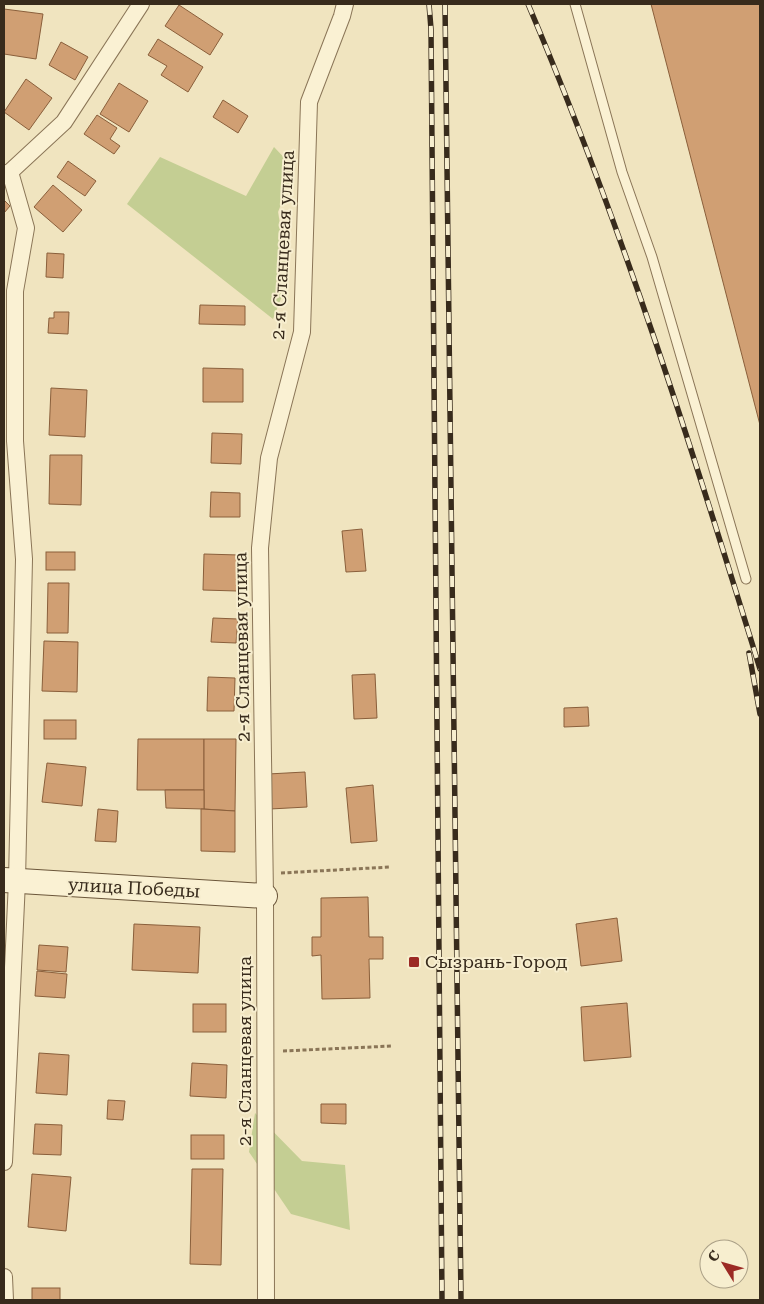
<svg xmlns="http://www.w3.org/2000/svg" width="764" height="1304" font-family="'Roboto Serif',serif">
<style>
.green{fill:#c4ce93}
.building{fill:#d09f73;stroke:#8a5f3b}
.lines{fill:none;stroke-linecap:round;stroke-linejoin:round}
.lane-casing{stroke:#8a7557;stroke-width:11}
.street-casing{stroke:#8a7557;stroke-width:18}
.secondary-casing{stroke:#6b563a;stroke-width:26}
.path{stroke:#8a7557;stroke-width:3;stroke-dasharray:4 2.5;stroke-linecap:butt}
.lane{stroke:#faf1d3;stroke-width:9}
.street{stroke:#faf1d3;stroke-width:16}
.secondary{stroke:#faf1d3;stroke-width:24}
.rail-casing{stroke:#382b1c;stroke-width:5.5}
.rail{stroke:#f7eecf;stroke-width:4;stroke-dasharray:11;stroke-linecap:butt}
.poi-dot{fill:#9c2a24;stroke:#f7eecf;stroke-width:2}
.labels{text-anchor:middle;stroke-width:4;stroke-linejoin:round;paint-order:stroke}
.street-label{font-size:18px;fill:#382b1c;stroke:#f7eecf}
.poi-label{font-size:18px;fill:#382b1c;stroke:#f7eecf;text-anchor:start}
</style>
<rect width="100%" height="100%" fill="#f0e4bf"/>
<!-- green -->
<g class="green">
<polygon points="274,147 295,169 278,212 289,278 273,319 127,204 160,157 246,196"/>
<polygon points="255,1113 302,1161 345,1165 350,1230 291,1214 249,1152"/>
</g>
<!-- building -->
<g class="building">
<polygon points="651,4 760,4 760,425"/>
<polygon points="179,5 223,34 210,55 165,26"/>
<polygon points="4,9 43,14 36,59 4,54"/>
<polygon points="158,39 203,67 188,92 161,75 167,66 148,55"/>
<polygon points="61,42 88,57 75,80 49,65"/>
<polygon points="26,79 52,98 29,130 4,112"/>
<polygon points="119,83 148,101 129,132 100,114"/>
<polygon points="223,100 248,116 238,133 213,117"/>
<polygon points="97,115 117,128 110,139 120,146 114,154 84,134"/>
<polygon points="68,161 96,181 85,196 57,177"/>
<polygon points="53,185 82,210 63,232 34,207"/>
<polygon points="4,200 10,206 4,213"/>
<polygon points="47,253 64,254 63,278 46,277"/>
<polygon points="200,305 245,306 245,325 199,324"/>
<polygon points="54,312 69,312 68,334 48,333 49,318 54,318"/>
<polygon points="203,368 243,369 243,402 203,402"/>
<polygon points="51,388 87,390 85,437 49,435"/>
<polygon points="212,433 242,434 241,464 211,463"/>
<polygon points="50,455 82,455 81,505 49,504"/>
<polygon points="211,492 240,493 240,517 210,517"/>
<polygon points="362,529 366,571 346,572 342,531"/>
<rect x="46" y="552" width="29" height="18"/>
<polygon points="204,554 239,555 237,591 203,590"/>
<polygon points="48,583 69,583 68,633 47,633"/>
<polygon points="213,618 238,619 236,643 211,642"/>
<polygon points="44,641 78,642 77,692 42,691"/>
<polygon points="375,674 377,718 354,719 352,675"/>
<polygon points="208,677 235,678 234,711 207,711"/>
<polygon points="588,707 589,726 564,727 564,708"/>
<rect x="44" y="720" width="32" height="19"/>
<polygon points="138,739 204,739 204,790 137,790"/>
<polygon points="204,739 236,739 235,811 204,809"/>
<polygon points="47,763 86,767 82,806 42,802"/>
<polygon points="305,772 307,807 270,809 268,774"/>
<polygon points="373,785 377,841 351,843 346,788"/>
<polygon points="165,790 204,790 204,809 166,808"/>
<polygon points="98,809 118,811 116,842 95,841"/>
<polygon points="201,809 235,811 235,852 201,851"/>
<polygon points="368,897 369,937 383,937 383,959 369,959 370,998 322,999 321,955 312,956 312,937 321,937 321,898"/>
<polygon points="617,918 622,961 581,966 576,924"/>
<polygon points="134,924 200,927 198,973 132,970"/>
<polygon points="39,945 68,947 66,972 37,970"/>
<polygon points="37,971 67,974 65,998 35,996"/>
<polygon points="627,1003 631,1057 584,1061 581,1007"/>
<rect x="193" y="1004" width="33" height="28"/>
<polygon points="39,1053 69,1055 67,1095 36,1093"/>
<polygon points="192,1063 227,1065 226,1098 190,1096"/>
<polygon points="108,1100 125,1101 123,1120 107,1119"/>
<polygon points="321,1104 346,1104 346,1124 321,1123"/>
<polygon points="35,1124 62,1125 61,1155 33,1154"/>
<rect x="191" y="1135" width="33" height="24"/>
<polygon points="192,1169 223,1169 221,1265 190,1264"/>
<polygon points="32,1174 71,1177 66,1231 28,1227"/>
<rect x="32" y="1288" width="28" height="12"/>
</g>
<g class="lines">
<defs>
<polyline id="lane" points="575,4 622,172 652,257 746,579"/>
<g id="street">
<polyline points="4,174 10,172 64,122 141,4"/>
<polyline points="4,1162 17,881 24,559 15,441 15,291 26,228 10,172"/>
<polyline points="4,1277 5,1300"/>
<polyline points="266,1300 265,896 260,548 269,458 302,332 309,102 342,16 345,4"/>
</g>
<polyline id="secondary" points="4,880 265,896"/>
</defs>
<!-- lane casing -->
<use href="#lane" class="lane-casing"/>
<!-- street casing -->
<use href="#street" class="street-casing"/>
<!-- secondary casing -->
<use href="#secondary" class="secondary-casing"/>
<!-- path -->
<g class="path">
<polyline points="281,873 390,867"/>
<polyline points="283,1051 392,1046"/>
</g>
<!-- lane -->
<use href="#lane" class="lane"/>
<!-- street -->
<use href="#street" class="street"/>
<!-- secondary -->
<use href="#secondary" class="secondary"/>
<defs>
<g id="rail">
<polyline points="429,4 431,29 442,1300"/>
<polyline points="445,4 461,1300"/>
<path d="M528,4C620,220 691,445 760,669"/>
<polyline points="749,653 760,714"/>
</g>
</defs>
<!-- rail casing -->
<use href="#rail" class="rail-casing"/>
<!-- rail -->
<use href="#rail" class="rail"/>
</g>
<!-- markers -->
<rect class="poi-dot" x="408" y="956" width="12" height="12" rx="2.5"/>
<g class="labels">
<!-- street labels -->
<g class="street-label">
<text transform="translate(283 245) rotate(-87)" y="6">2-я Сланцевая улица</text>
<text transform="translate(242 647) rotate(-91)" y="6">2-я Сланцевая улица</text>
<text transform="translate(134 888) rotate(3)" y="6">улица Победы</text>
<text transform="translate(245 1051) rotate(-90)" y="6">2-я Сланцевая улица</text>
</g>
<!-- poi labels -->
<g class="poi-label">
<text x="425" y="968">Сызрань-Город</text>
</g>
</g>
<!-- border -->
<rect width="764" height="1304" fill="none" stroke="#382b1c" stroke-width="10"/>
<!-- north arrow -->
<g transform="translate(724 1264) rotate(307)"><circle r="24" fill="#f7eecf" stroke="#aba087"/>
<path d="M0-4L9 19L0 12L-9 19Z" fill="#9c2a24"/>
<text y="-8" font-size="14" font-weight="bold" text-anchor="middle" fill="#382b1c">С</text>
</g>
</svg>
